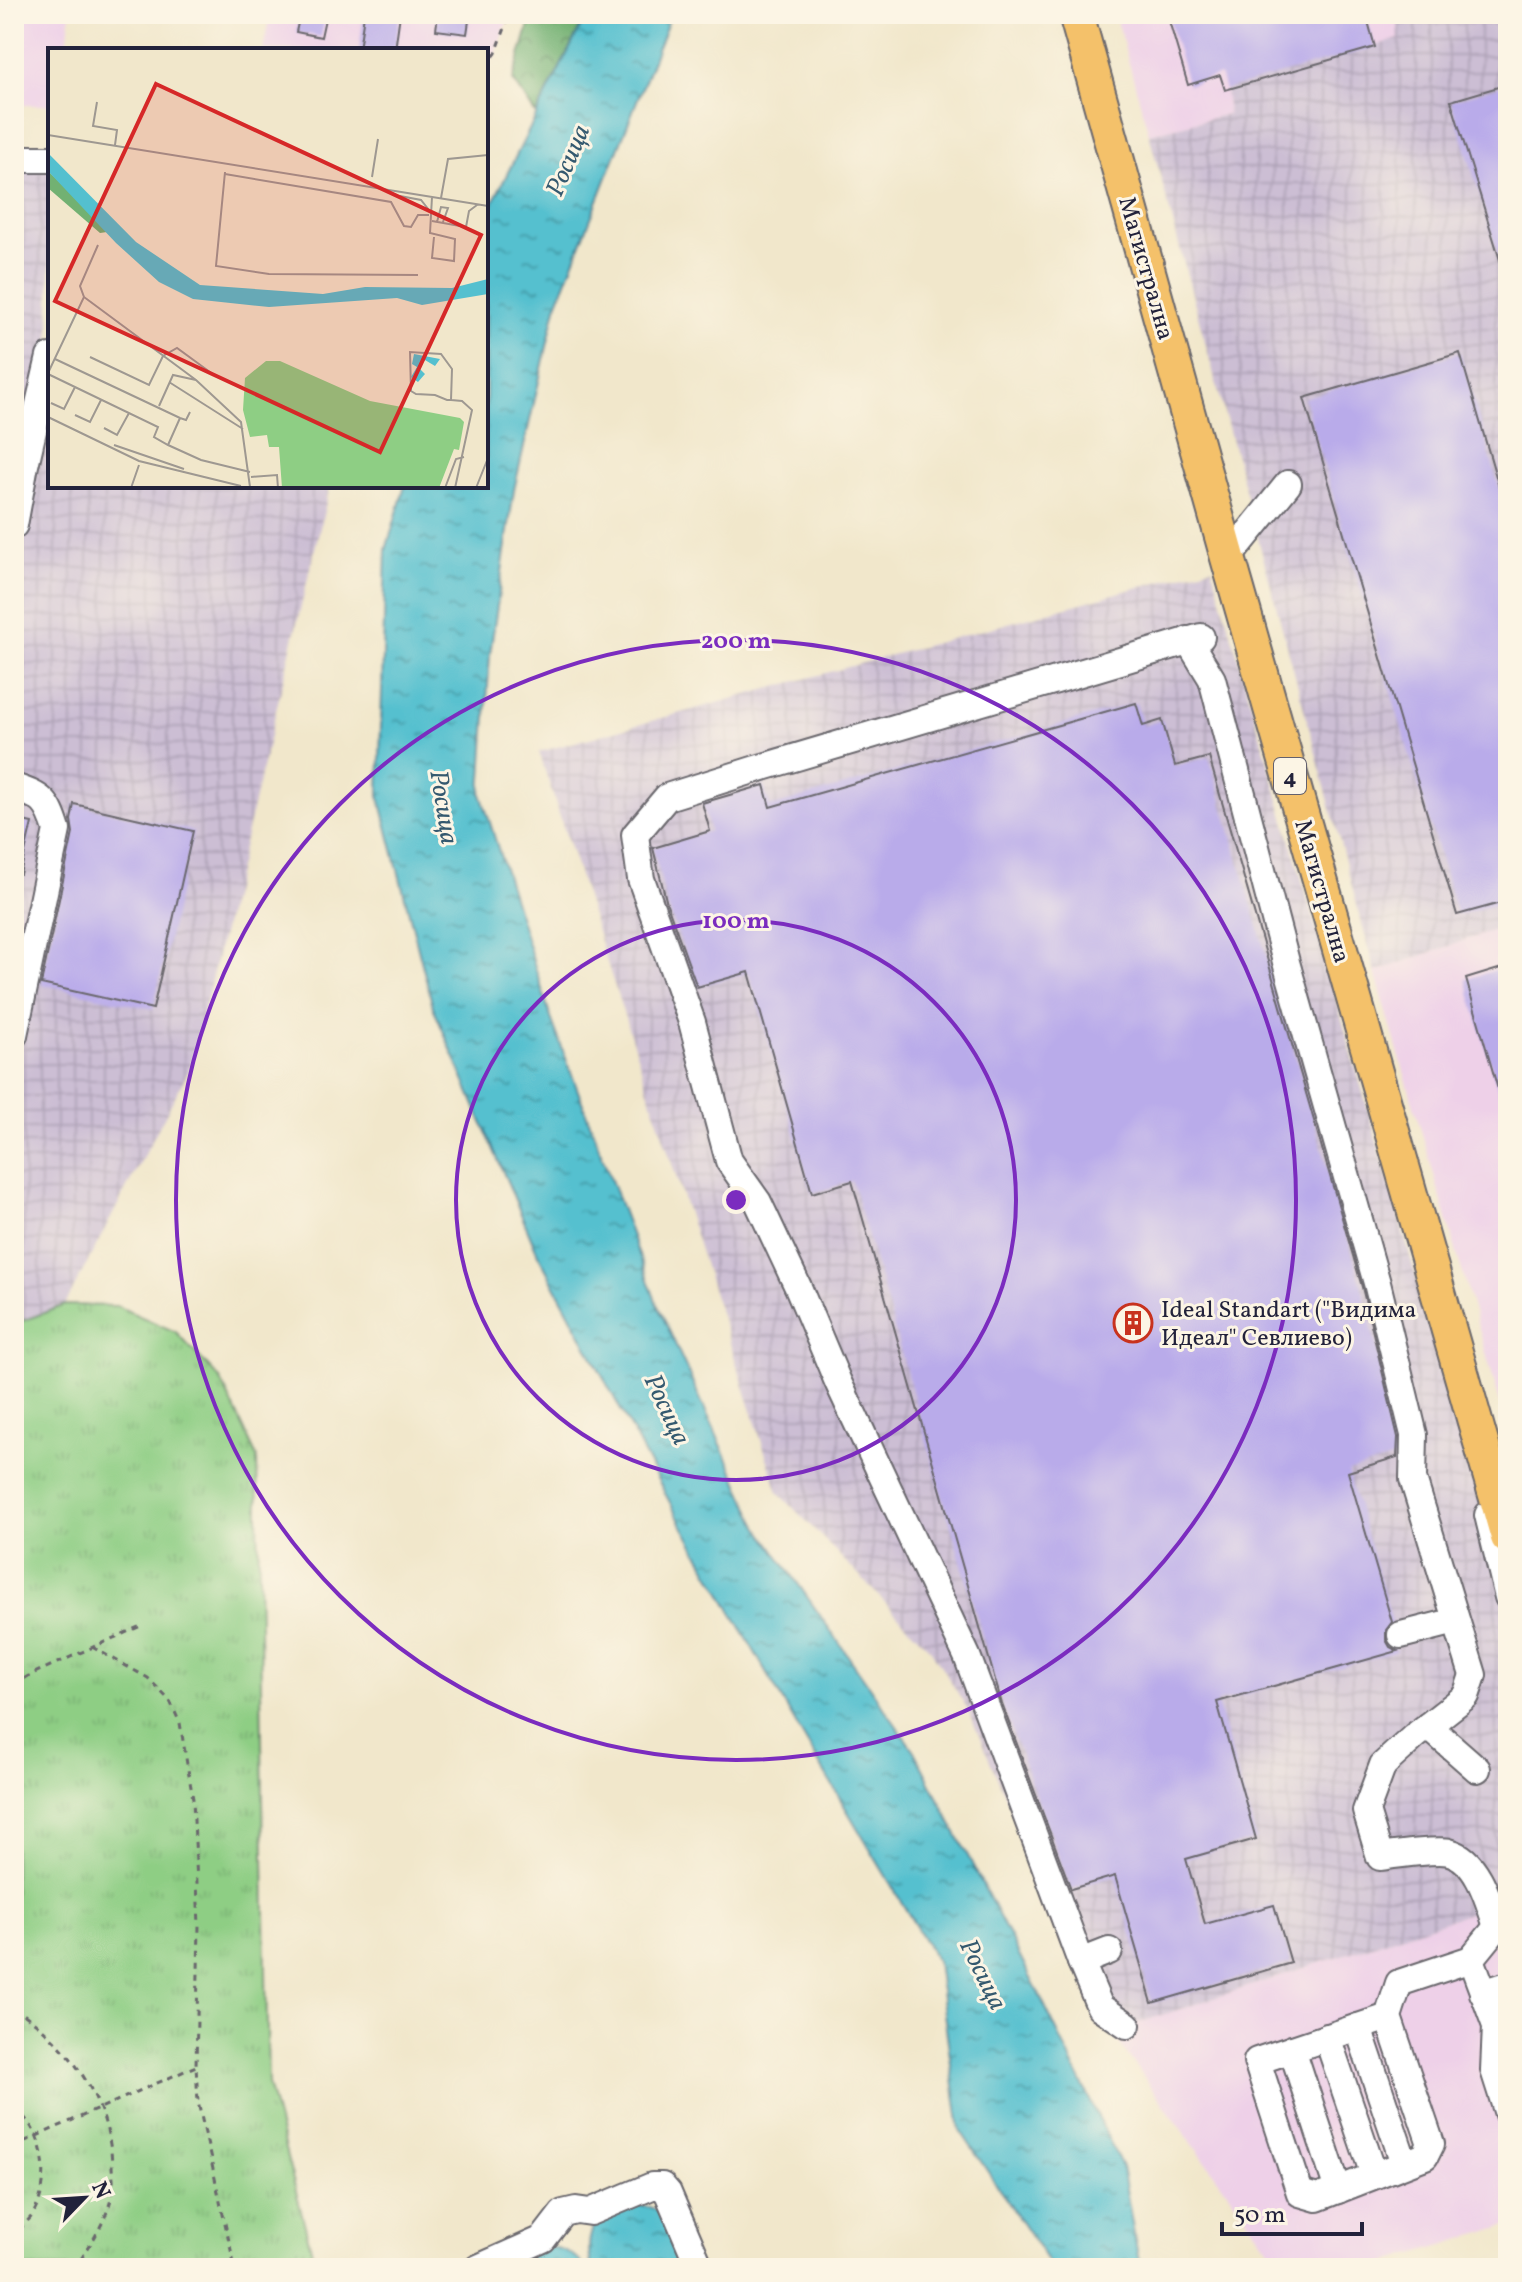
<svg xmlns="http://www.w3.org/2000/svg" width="1522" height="2282" font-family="Vollkorn,serif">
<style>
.built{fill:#eed0e8}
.industrial{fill:url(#industrial-grid)}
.forest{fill:url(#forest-crowns);stroke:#4a6a56;stroke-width:2}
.park{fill:url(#park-tufts);stroke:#587860;stroke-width:2}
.water{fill:url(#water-ripples);stroke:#3b7185;stroke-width:2}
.building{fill:#b9abea}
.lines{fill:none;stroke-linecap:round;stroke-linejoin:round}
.minor-casing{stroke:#6a676d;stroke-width:30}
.major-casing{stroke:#6a676d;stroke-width:38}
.path{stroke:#6a676d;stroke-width:3;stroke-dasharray:6 6;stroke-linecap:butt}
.minor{stroke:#fff;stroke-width:26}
.major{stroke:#f4c16a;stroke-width:34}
.ring{fill:none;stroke:#7b2cbf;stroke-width:4}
.labels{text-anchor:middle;stroke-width:6;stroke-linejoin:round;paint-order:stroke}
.shield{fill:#fcf5e5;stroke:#63616e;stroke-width:2}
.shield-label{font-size:22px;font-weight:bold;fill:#22223b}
.street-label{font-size:24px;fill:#22223b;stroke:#fcf5e5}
.poi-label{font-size:24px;fill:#22223b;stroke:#fcf5e5;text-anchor:start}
.water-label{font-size:26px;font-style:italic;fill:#34596f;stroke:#fcf5e5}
.inset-road{fill:none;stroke:#9e9891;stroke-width:2}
.view{fill:#d62828;fill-opacity:0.15;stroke:#d62828;stroke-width:4}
.inset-edge{fill:none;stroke:#22223b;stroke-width:4}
.centre{fill:#7b2cbf;stroke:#fcf5e5;stroke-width:4}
.ring-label{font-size:24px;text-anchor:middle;font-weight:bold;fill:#7b2cbf;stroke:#fcf5e5;stroke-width:6;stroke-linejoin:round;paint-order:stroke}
</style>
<defs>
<pattern id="industrial-grid" width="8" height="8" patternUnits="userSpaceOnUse" patternTransform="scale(2)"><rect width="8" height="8" fill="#ccbed4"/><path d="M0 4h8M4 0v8" fill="none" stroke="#afa3b7"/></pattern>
<pattern id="forest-crowns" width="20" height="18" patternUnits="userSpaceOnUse" patternTransform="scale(2)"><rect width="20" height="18" fill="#72b172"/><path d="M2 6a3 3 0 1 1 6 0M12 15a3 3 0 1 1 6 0" fill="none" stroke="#5d905f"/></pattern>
<pattern id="park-tufts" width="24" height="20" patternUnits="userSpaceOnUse" patternTransform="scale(2)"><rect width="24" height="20" fill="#8ece84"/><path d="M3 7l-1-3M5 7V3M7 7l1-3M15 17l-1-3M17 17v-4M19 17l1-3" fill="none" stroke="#7ab173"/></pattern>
<pattern id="water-ripples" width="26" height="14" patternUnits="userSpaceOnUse" patternTransform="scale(2)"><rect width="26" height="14" fill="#54c0cf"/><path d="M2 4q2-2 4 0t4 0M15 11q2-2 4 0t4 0" fill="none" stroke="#459ca9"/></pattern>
</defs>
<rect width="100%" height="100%" fill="#fcf5e5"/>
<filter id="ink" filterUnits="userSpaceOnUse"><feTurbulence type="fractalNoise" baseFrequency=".0125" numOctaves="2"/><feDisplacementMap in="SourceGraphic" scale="16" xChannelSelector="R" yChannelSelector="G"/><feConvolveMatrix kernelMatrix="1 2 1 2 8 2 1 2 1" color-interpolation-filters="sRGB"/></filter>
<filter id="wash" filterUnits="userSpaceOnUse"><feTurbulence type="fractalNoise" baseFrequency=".006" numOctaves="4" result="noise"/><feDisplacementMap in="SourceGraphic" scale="32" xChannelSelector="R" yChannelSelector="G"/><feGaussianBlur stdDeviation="1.8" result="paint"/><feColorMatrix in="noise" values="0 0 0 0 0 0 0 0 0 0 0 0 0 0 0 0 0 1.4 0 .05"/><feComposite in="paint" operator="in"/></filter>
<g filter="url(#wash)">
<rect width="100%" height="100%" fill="#f1e7cb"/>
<!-- built -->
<g class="built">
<polygon points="14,14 70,14 67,50 50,50 50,105 14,105"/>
<polygon points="270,14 510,14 496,53 486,66 486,50 263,50"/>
<polygon points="1115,14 1422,14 1398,21 1400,39 1225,90 1228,114 1149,134"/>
<polygon points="1508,925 1508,1429 1375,972"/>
<polygon points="1508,1900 1508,2225 1368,2268 1283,2268 1111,2032"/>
</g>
<!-- industrial -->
<g class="industrial">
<polygon points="1422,14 1508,14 1508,925 1375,972 1149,134 1228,114 1225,90 1399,39 1398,21"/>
<polygon points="50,159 50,486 330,486 190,1068 65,1305 14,1324 14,160"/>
<polygon points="1212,567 1508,1597 1508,1900 1111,2032 1103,2021 967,1708 931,1650 778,1492 539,752"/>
</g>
<!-- forest -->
<polygon class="forest" points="532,14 587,14 536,115 513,80"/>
<!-- park -->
<polygon class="park" points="65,1305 117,1306 176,1332 221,1380 257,1457 268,2084 316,2268 14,2268 14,1324"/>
<!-- water -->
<g class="water">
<polygon points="587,14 671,14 556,307 514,490 490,654 481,794 551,1018 657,1304 758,1526 914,1751 1044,2004 1122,2167 1138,2256 1147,2268 1052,2268 960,2130 937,1962 797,1726 675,1512 538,1254 433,1007 379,795 386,550 405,486 486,486 486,226 494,200"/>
<path d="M628,2204C652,2205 665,2211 674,2235C678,2248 679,2256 674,2268H592C587,2250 587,2227 604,2215C611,2211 620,2208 628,2204Z"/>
<path d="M541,2246C560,2247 574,2252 585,2268H508Z"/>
</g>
<g id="blocks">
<!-- building -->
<g class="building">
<polygon points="300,14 326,14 321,37 296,32"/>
<polygon points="364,14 400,14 395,50 359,50"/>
<polygon points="438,14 470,14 467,34 436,30"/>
<polygon points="1167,14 1366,14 1375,47 1225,90 1220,75 1188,85"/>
<polygon points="1508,84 1508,272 1504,273 1451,101"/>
<polygon points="1460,353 1508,518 1508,901 1457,915 1304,398"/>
<polygon points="1136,703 1143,726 1162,720 1175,766 1209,757 1362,1287 1398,1437 1397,1457 1348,1472 1392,1622 1386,1630 1386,1640 1390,1647 1398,1651 1217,1702 1256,1839 1186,1859 1205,1924 1274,1905 1291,1963 1152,2003 1115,1876 1071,1889 1002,1704 852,1181 812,1193 749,972 697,987 667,904 653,848 710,831 702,803 764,785 770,807"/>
<polygon points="74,804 193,831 153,1009 41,984 73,833 71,820"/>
<polygon points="14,819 32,823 20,874 14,874"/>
<polygon points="1508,966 1508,1109 1504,1110 1466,979"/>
</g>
</g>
</g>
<g filter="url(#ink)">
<use href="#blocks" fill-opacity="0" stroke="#6a676d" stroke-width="2"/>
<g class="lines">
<defs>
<g id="minor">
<polyline points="14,159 50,159"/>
<polyline points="14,525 25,465 50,357"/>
<polyline points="1228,558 1288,484"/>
<path d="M1188,640L1212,679L1286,962L1377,1283L1414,1435L1413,1479L1473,1675L1466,1696L1415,1736L1383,1765L1366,1811L1380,1857C1395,1855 1437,1849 1449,1852C1478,1859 1489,1902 1497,1927"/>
<path d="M14,787C43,797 48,801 57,830L14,1035"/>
<polyline points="1488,1515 1508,1597"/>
<polyline points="1401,1635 1456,1621"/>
<polyline points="1428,1726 1477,1769"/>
<polyline points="1471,1959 1496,2026 1494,2070 1508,2114"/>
<polyline points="1081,1962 1109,1951"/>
<polyline points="1483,1993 1508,1985"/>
<polyline points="1388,2017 1257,2061 1300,2193 1317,2198 1425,2156 1431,2144 1388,2017 1399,1983 1471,1959 1497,1927 1508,1923"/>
<polyline points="1127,2025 1100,2007 1081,1962 967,1656 838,1382 798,1287 758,1202 729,1161 692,1022 641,879 635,835 667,797 753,770 1201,637"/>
<polyline points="1358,2027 1404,2163"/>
<polyline points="1327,2037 1374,2175"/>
<polyline points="1292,2049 1338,2190"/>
<polyline points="478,2268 543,2239 563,2213 576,2210 590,2212 652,2186 662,2186 668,2193 700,2268"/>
</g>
<polyline id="major" points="1076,14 1228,558 1508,1537"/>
</defs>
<!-- minor casing -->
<use href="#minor" class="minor-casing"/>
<!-- major casing -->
<use href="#major" class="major-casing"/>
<!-- path -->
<g class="path">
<polyline points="486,66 496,53 510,14"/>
<polyline points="92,1647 148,1678 170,1701 180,1723 193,1799 199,1925 196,2066 198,2102 235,2268"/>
<polyline points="14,1685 30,1675 143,1625"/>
<path d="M14,2008C67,2041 110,2100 112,2165C112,2173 114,2182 113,2190C108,2219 91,2244 75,2268"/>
<path d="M14,2108C46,2131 53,2184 31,2217C26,2223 19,2229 14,2236"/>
<polyline points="14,2146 196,2066"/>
</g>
<!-- minor -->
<use href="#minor" class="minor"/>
<!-- major -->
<use href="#major" class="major"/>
</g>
</g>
<!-- distance rings -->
<g class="ring">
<circle cx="736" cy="1200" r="280"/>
<circle cx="736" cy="1200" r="560"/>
</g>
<!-- icons -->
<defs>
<symbol id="building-ring" viewBox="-11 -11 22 22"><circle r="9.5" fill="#fcf5e5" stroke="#c8321e" stroke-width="1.5"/><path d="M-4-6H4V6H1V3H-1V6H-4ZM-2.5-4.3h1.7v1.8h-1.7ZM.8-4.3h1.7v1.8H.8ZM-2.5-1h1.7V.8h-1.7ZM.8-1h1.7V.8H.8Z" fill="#c8321e"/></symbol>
</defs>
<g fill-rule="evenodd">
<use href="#building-ring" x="1111" y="1301" width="44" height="44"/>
</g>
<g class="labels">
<!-- shield labels -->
<rect class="shield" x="1274" y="758" width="32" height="36" rx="6"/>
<g class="shield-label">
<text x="1290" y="784">4</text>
</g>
<!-- street labels -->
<g class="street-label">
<text transform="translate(1147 268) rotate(74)" y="8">Магистрална</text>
<text transform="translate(1323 891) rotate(74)" y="8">Магистрална</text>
</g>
<!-- poi labels -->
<g class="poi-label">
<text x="1161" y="1317">Ideal Standart ("Видима<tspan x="1161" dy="28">Идеал" Севлиево)</tspan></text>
</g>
<!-- water labels -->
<g class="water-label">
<text transform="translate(567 160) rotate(-67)" y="9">Росица</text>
<text transform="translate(445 807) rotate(81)" y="9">Росица</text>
<text transform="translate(668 1409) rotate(65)" y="9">Росица</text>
<text transform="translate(984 1974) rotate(64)" y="9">Росица</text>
</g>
</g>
<!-- overview -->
<g transform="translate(48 48)">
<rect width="440" height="440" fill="#f1e7cb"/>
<path d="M0,123L43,164L59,184L52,185L0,140Z" fill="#72b172"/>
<path d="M218,313H232L322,353L412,370L416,374L411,402L406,401L391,440H234L231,399H221L219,387L202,389L195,362L197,330Z" fill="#8ece84"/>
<path d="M0,105L88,194L152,237L275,246L317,239L404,240L440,231V246L374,257L349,250L221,259L145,251L111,234L68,195L0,123ZM366,306L392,311L387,318L377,312L370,319L377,326L370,334L363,329L369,319L364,316Z" fill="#54c0cf"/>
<path class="inset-road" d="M49,54L45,78L69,82L67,97M0,87L440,158M177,124L168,218L221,226L370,227M177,126L343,154L356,178L363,179L370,167H381M324,129L330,91M352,148L373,152L381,162M384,149L382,185L407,191L406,213L384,210L386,189M393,150L400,111L440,107M384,173L418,179L421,163L429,157M389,174L393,159L400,160L395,174M36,249L148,332L193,374L202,439M42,309L101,337L115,308L129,300L166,327M7,311L132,370L138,372L142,364M0,325L36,249L32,238L50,197M0,326L110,379L106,389L120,397L153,412L202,424M121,334L195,381M403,352L404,321L393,306L362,304L363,343L368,346L387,347L399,352H403L414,353L424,362L407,440M3,355L16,361L27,339M111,358L125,327L148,332M27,367L42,374L53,352M0,369L91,413L193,438M56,380L69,387L81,365M66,397L136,421M120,397L132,370M203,429L229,427L230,440M83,440L91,417M397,440L408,411L416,409M428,440L440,410"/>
<path class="view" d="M108,36L433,187L332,404L7,253Z"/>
<rect width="440" height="440" class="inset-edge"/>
</g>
<circle cx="736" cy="1200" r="12" class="centre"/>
<g class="ring-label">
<text x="736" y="648">200 m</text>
<text x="736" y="928">100 m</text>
</g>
<!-- margin -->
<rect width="1522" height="2282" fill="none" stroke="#fcf5e5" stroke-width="48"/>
<!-- north arrow -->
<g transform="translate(84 2198) rotate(65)" stroke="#fcf5e5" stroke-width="6" paint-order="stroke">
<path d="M0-6L14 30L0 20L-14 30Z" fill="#22223b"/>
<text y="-12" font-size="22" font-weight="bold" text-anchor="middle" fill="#22223b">N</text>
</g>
<!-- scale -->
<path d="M1222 2222v12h140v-12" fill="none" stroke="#22223b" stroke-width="4"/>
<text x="1234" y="2222" font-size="24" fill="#22223b" stroke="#fcf5e5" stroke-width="6" paint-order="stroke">50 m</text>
</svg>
